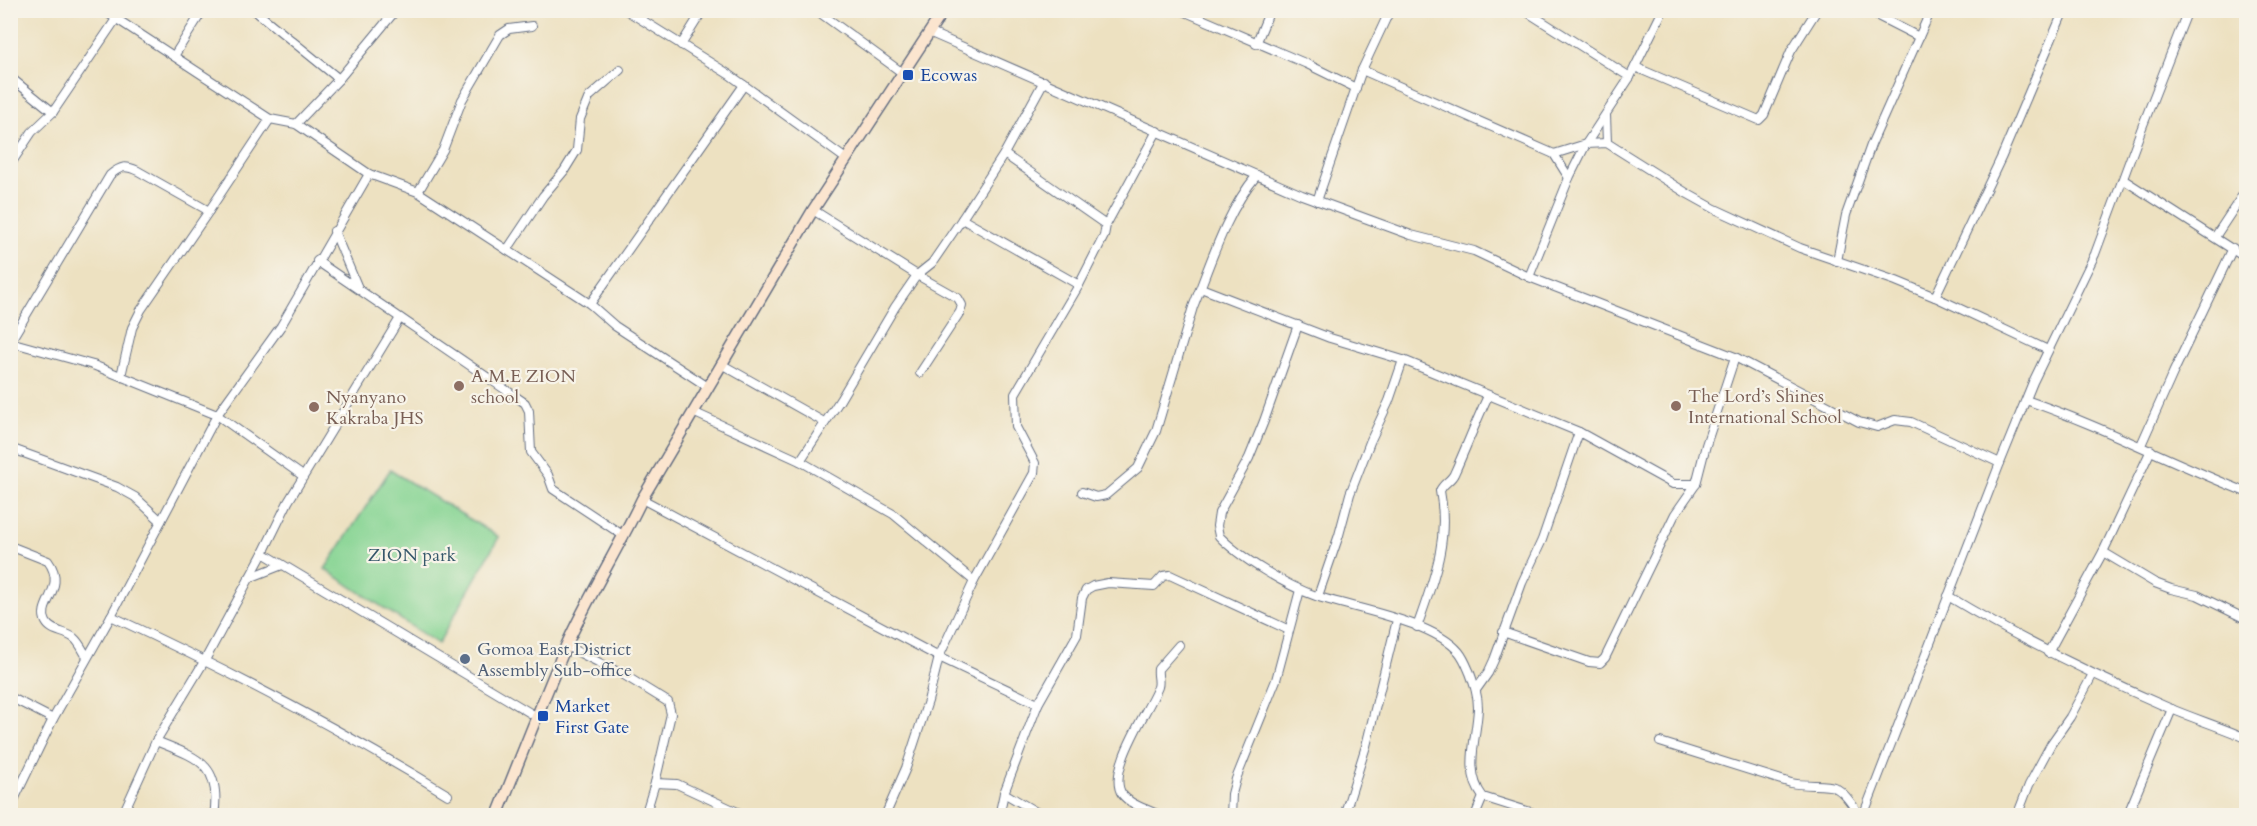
<svg xmlns="http://www.w3.org/2000/svg" width="2257" height="826" font-family="Cardo,serif">
<style>
.green{fill:#86d493;stroke:#508278;stroke-width:1.5}
.lines{fill:none;stroke-linecap:round;stroke-linejoin:round}
.street-casing{stroke:#646d81;stroke-width:10}
.secondary-casing{stroke:#646d81;stroke-width:13}
.street{stroke:#fff;stroke-width:8}
.secondary{stroke:#fbe5cf;stroke-width:10}
.transit-dot{fill:#1a4fb4;stroke:#f7f3e8;stroke-width:2}
.education-dot{fill:#8d6e63;stroke:#f7f3e8;stroke-width:2}
.service-dot{fill:#5c6f8a;stroke:#f7f3e8;stroke-width:2}
.labels{text-anchor:middle;stroke-width:4.5;stroke-linejoin:round;paint-order:stroke}
.transit-label{font-size:18px;fill:#164399;stroke:#f7f3e8;text-anchor:start}
.education-label{font-size:18px;fill:#785e54;stroke:#f7f3e8;text-anchor:start}
.park-label{font-size:18px;fill:#36586b;stroke:#f7f3e8}
.service-label{font-size:18px;fill:#4e5e75;stroke:#f7f3e8;text-anchor:start}
</style>
<rect width="100%" height="100%" fill="#f7f3e8"/>
<filter id="ink" filterUnits="userSpaceOnUse"><feTurbulence type="fractalNoise" baseFrequency=".0167" numOctaves="2"/><feDisplacementMap in="SourceGraphic" scale="12" xChannelSelector="R" yChannelSelector="G"/><feConvolveMatrix kernelMatrix="1 2 1 2 8 2 1 2 1" color-interpolation-filters="sRGB"/></filter>
<filter id="wash" filterUnits="userSpaceOnUse"><feTurbulence type="fractalNoise" baseFrequency=".008" numOctaves="4" result="noise"/><feDisplacementMap in="SourceGraphic" scale="24" xChannelSelector="R" yChannelSelector="G"/><feGaussianBlur stdDeviation="1.35" result="paint"/><feColorMatrix in="noise" values="0 0 0 0 0 0 0 0 0 0 0 0 0 0 0 0 0 1.4 0 .05"/><feComposite in="paint" operator="in"/></filter>
<g filter="url(#wash)">
<rect width="100%" height="100%" fill="#ede1c1"/>
<!-- green -->
<polygon class="green" points="390,470 499,537 438,644 325,569"/>
</g>
<g filter="url(#ink)">
<g class="lines">
<defs>
<g id="street">
<polyline points="103,10 270,119 296,124 369,174 418,192 590,304 615,326 708,387"/>
<polyline points="254,10 339,79"/>
<polyline points="626,10 730,75 846,159"/>
<polyline points="816,10 904,74"/>
<polyline points="1181,10 1307,64 1356,88"/>
<polyline points="1524,10 1630,77"/>
<polyline points="1866,10 1919,37"/>
<polyline points="931,33 1302,195 1411,235 1474,251 1529,277 1735,357 1859,422 1877,427 1895,420 1911,422 2000,463"/>
<polyline points="1256,44 1270,10"/>
<polyline points="681,45 703,10"/>
<polyline points="174,56 203,10"/>
<polyline points="1635,67 1759,120 1764,115 1791,51 1817,10"/>
<polyline points="1362,70 1554,154 1569,178"/>
<polyline points="10,77 53,112"/>
<polyline points="1606,115 1607,143"/>
<polyline points="296,124 339,79 396,10"/>
<polyline points="1004,154 1106,225"/>
<polyline points="1554,154 1586,144 1607,143 1688,194 1715,209 1800,248 1896,281 1935,297 2048,350"/>
<polyline points="10,165 32,132 53,112 116,19"/>
<polyline points="2124,180 2246,258"/>
<polyline points="418,192 443,150 462,100 500,35 509,29 532,26"/>
<polyline points="1317,201 1362,70 1390,10"/>
<polyline points="813,210 917,275 932,263 962,219 1004,154 1044,81"/>
<polyline points="962,219 1079,285"/>
<polyline points="334,231 358,288"/>
<polyline points="2215,237 2246,190"/>
<polyline points="507,250 543,196 564,171 577,150 580,119 589,97 620,70"/>
<polyline points="317,261 525,403 529,411 531,452 548,475 553,489 624,536"/>
<polyline points="1837,261 1846,215 1871,145 1931,10"/>
<polyline points="1529,277 1569,178 1586,144 1630,77 1663,10"/>
<polyline points="1201,288 1330,338 1403,360 1579,432 1673,484 1696,484"/>
<polyline points="1935,297 2002,156 2064,10"/>
<polyline points="590,304 744,85"/>
<path d="M1298,325L1264,421L1249,458L1219,513L1217,526L1219,536C1240,558 1287,586 1316,596C1355,609 1433,621 1459,652C1464,658 1467,666 1470,673C1474,684 1478,695 1478,708C1477,738 1463,771 1483,797L1543,816"/>
<polyline points="10,342 93,365 217,415 303,476"/>
<path d="M10,342L110,175C121,166 125,165 138,171L209,211"/>
<polyline points="721,364 824,422"/>
<polyline points="121,376 132,328 141,310 209,211 270,119"/>
<path d="M2026,400C2102,426 2172,463 2246,492"/>
<polyline points="693,412 800,461 893,514 974,581"/>
<polyline points="2141,445 2174,371 2233,248"/>
<polyline points="10,448 117,487 135,497 161,521"/>
<polyline points="800,461 840,400 895,307 917,275 958,298 962,305 960,312 920,373"/>
<path d="M1082,492L1096,497L1106,495L1138,468L1156,431L1193,307C1211,262 1226,212 1257,175"/>
<polyline points="642,499 939,657 1038,704"/>
<path d="M10,546L48,561C68,588 36,604 46,622C51,632 65,631 74,638C80,643 83,651 87,657"/>
<polyline points="2103,552 2155,583 2171,589 2197,595 2246,619"/>
<polyline points="263,553 537,717"/>
<polyline points="249,578 282,565"/>
<polyline points="1318,596 1339,535 1350,494 1370,442 1389,401 1403,360"/>
<path d="M1948,596C2019,639 2093,675 2169,708C2195,719 2221,727 2246,738"/>
<path d="M111,616C227,670 339,728 448,795"/>
<path d="M1417,627C1433,581 1450,541 1440,491C1443,483 1451,481 1454,474C1466,448 1476,421 1488,396"/>
<polyline points="1503,632 1589,662 1600,663 1605,658 1675,514 1696,484 1706,445 1735,357"/>
<polyline points="566,646 624,675 668,702 671,714 655,783"/>
<polyline points="2048,653 2103,552 2151,450"/>
<polyline points="1476,690 1488,673 1494,660 1522,583 1542,540 1579,432"/>
<polyline points="10,697 53,719"/>
<path d="M156,741C198,758 222,764 214,816"/>
<path d="M1660,742L1791,783C1803,786 1827,784 1834,787C1845,792 1853,806 1860,816"/>
<polyline points="1004,793 1043,816"/>
<polyline points="10,808 53,719 111,616 217,415 281,326 369,174"/>
<polyline points="122,816 156,741 205,660 263,553 288,502 400,318"/>
<polyline points="645,816 655,783 677,784 746,816"/>
<polyline points="885,816 906,768 928,701 939,657 974,581 1034,473 1035,463 1016,427 1015,394 1079,285 1104,236 1106,225 1157,131"/>
<polyline points="999,816 1004,793 1038,704 1077,635 1082,598 1086,590 1093,586 1108,583 1154,586 1163,576 1170,575 1289,630"/>
<path d="M1162,816C1149,810 1130,805 1122,794C1106,771 1149,710 1158,687C1160,681 1157,676 1158,669L1179,645"/>
<polyline points="1231,816 1232,794 1236,779 1276,680 1300,590"/>
<polyline points="1344,816 1366,746 1397,620"/>
<polyline points="1475,816 1483,797"/>
<polyline points="1863,816 2000,463 2033,382 2095,254 2141,130 2188,10"/>
<polyline points="2017,816 2029,785 2051,744 2070,717 2093,674"/>
<polyline points="2127,816 2172,709"/>
</g>
<path id="secondary" d="M497,816C520,759 542,702 566,646C589,595 618,549 642,499L813,210L944,10"/>
</defs>
<!-- street casing -->
<use href="#street" class="street-casing"/>
<!-- secondary casing -->
<use href="#secondary" class="secondary-casing"/>
<!-- street -->
<use href="#street" class="street"/>
<!-- secondary -->
<use href="#secondary" class="secondary"/>
</g>
</g>
<!-- markers -->
<g class="transit-dot">
<rect x="902" y="69" width="12" height="12" rx="3"/>
<rect x="537" y="710" width="12" height="12" rx="3"/>
</g>
<g class="education-dot">
<circle cx="459" cy="386" r="6"/>
<circle cx="1676" cy="406" r="6"/>
<circle cx="314" cy="407" r="6"/>
</g>
<circle class="service-dot" cx="465" cy="659" r="6"/>
<g class="labels">
<!-- transit labels -->
<g class="transit-label">
<text x="920" y="81">Ecowas</text>
<text x="555" y="712">Market<tspan x="555" dy="21">First Gate</tspan></text>
</g>
<!-- education labels -->
<g class="education-label">
<text x="471" y="382">A.M.E ZION<tspan x="471" dy="21">school</tspan></text>
<text x="1688" y="402">The Lord’s Shines<tspan x="1688" dy="21">International School</tspan></text>
<text x="326" y="403">Nyanyano<tspan x="326" dy="21">Kakraba JHS</tspan></text>
</g>
<!-- park labels -->
<g class="park-label">
<text x="412" y="561">ZION park</text>
</g>
<!-- service labels -->
<g class="service-label">
<text x="477" y="655">Gomoa East District<tspan x="477" dy="21">Assembly Sub-office</tspan></text>
</g>
</g>
<!-- margin -->
<rect width="2257" height="826" fill="none" stroke="#f7f3e8" stroke-width="36"/>
</svg>
